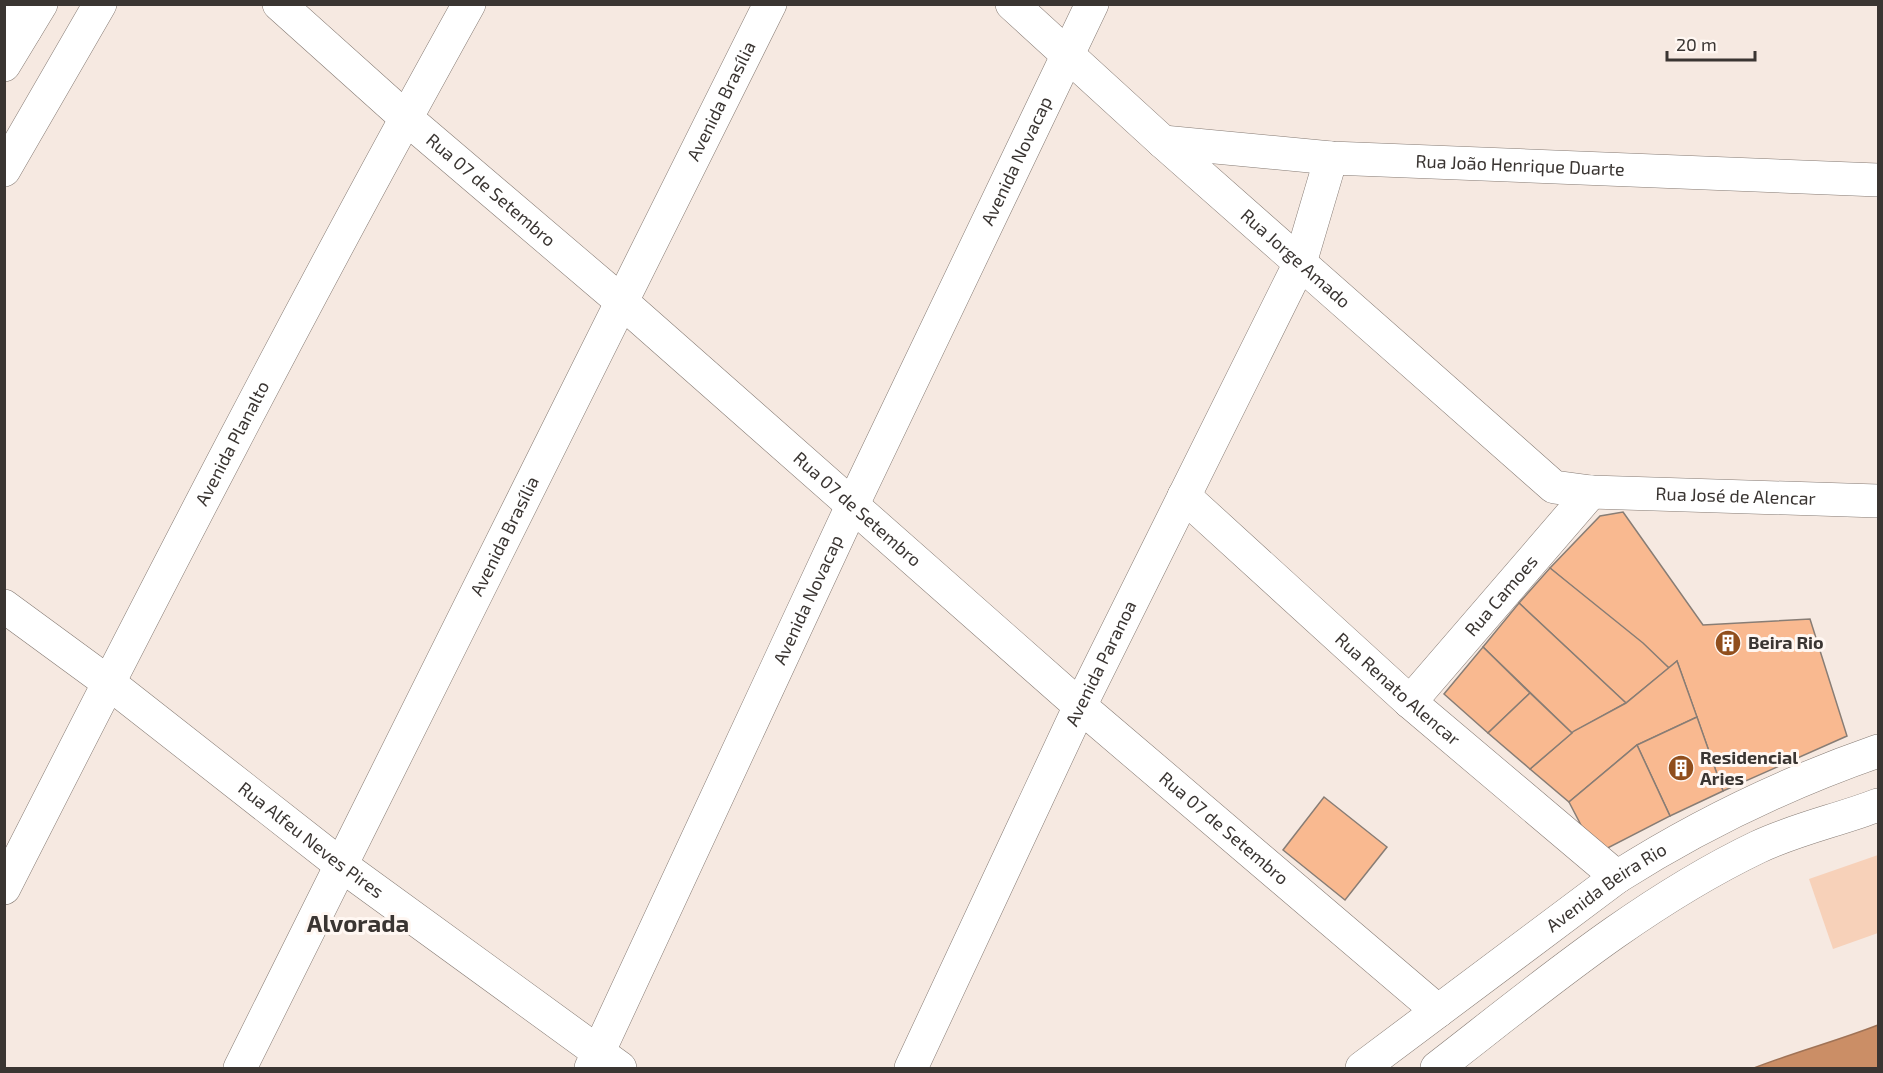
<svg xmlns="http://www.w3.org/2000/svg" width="1883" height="1073" font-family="'Exo 2',sans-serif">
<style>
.green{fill:#f7d1b9}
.water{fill:#cb8e66;stroke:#a07356;stroke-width:1.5}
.building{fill:#f9b990;stroke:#887d75;stroke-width:1.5}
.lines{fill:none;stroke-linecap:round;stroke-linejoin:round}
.street-casing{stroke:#857a73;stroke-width:34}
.secondary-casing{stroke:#857a73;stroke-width:34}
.street{stroke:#fff;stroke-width:33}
.secondary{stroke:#fff;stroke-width:33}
.labels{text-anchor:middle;stroke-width:6;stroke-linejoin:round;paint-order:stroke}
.street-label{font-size:18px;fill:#3a3532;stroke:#fff7f2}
.poi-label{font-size:18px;font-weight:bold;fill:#3a3532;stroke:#fff7f2;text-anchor:start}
.district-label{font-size:24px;font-weight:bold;fill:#3a3532;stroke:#fff7f2}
</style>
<rect width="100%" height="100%" fill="#f6e9e1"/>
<!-- green -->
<polygon class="green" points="1878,855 1878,933 1833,949 1809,879"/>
<!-- water -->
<path class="water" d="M1878,1025V1068H1754C1795,1052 1837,1041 1878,1025Z"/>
<!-- building -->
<g class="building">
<polygon points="1623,512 1703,625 1810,619 1847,736 1723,791 1677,661 1669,668 1550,568 1600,516"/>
<polygon points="1550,568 1643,643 1669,668 1626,703 1519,603"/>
<polygon points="1519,603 1626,703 1572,733 1483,647"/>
<polygon points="1483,647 1530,693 1488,733 1444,694"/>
<polygon points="1677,661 1697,717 1637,745 1569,802 1530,769 1574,731 1626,703"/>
<polygon points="1530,693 1572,733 1530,769 1488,733"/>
<polygon points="1697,717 1723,791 1670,816 1637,745"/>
<polygon points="1637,745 1670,816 1596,854 1569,802"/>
<polygon points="1324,797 1387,847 1345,900 1283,850"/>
</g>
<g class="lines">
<defs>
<g id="street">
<path id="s1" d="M279,4L406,118L622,302L1080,706L1438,1011"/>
<path id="s2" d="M1012,4L1163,142L1554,487L1591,492L1878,501"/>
<polyline points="4,12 25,30"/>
<path id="s3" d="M1163,142L1331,158L1878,180"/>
<path id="s4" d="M1184,496L1410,702L1617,877"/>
<path id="s5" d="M4,606L109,683L341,865L620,1068"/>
<path id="s6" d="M1410,702L1591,492"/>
<path id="s7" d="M4,888C155,591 307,295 469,4"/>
<path id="s8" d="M240,1068L770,4"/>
<path id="s9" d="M591,1068L852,506L1092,4"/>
<path id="s10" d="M911,1068L1080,706L1300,263L1331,158"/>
</g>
<g id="secondary">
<polyline points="4,65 41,4"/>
<polyline points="4,170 100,4"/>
<path id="s11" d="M1362,1068L1617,877C1699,825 1786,783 1878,751"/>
<path d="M1437,1068C1539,989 1641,903 1758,847C1796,829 1839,820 1878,805"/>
</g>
</defs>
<!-- street casing -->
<use href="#street" class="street-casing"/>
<!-- secondary casing -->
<use href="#secondary" class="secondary-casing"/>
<!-- street -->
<use href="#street" class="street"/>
<!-- secondary -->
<use href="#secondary" class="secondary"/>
</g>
<!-- icons -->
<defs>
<symbol id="building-disc" viewBox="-11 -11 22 22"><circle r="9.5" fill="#904e1c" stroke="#fff7f2"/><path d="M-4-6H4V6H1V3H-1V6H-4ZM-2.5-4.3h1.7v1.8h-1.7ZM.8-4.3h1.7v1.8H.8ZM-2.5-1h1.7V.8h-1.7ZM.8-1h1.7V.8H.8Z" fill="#fff"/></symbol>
</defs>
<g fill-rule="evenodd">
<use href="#building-disc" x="1713" y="628" width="30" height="30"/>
<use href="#building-disc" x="1666" y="753" width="30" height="30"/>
</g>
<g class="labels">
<!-- street labels -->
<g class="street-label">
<text dy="6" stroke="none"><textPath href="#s8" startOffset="1080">Avenida Brasília</textPath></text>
<text dy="6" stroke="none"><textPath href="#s9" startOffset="1002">Avenida Novacap</textPath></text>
<text dy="6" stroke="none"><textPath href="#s3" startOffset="358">Rua João Henrique Duarte</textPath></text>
<text dy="6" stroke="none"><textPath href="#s1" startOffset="282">Rua 07 de Setembro</textPath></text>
<text dy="6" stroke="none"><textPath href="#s2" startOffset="381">Rua Jorge Amado</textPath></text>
<text dy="6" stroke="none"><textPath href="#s7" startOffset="500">Avenida Planalto</textPath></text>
<text dy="6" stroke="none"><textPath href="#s2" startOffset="908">Rua José de Alencar</textPath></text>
<text dy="6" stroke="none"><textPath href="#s1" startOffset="768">Rua 07 de Setembro</textPath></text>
<text dy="6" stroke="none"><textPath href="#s8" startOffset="594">Avenida Brasília</textPath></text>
<text dy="6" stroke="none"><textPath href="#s6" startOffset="140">Rua Camoes</textPath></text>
<text dy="6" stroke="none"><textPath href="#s9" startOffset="516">Avenida Novacap</textPath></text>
<text dy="6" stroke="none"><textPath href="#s10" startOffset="447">Avenida Paranoa</textPath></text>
<text dy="6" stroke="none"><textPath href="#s4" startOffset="288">Rua Renato Alencar</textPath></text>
<text dy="6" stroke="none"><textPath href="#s1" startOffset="1254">Rua 07 de Setembro</textPath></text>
<text dy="6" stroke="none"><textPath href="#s5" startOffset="386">Rua Alfeu Neves Pires</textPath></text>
<text dy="6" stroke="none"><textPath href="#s11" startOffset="304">Avenida Beira Rio</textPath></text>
</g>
<!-- poi labels -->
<g class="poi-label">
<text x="1748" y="649">Beira Rio</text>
<text x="1700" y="764">Residencial<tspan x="1700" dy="21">Aries</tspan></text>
</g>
<!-- district labels -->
<g class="district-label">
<text x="358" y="932">Alvorada</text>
</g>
</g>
<!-- border -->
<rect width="1883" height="1073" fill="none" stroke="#3a3532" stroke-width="12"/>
<!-- scale -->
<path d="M1667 51v9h88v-9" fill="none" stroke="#3a3532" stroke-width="3"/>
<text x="1676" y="51" font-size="18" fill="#3a3532" stroke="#fff7f2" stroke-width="4.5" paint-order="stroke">20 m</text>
</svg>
